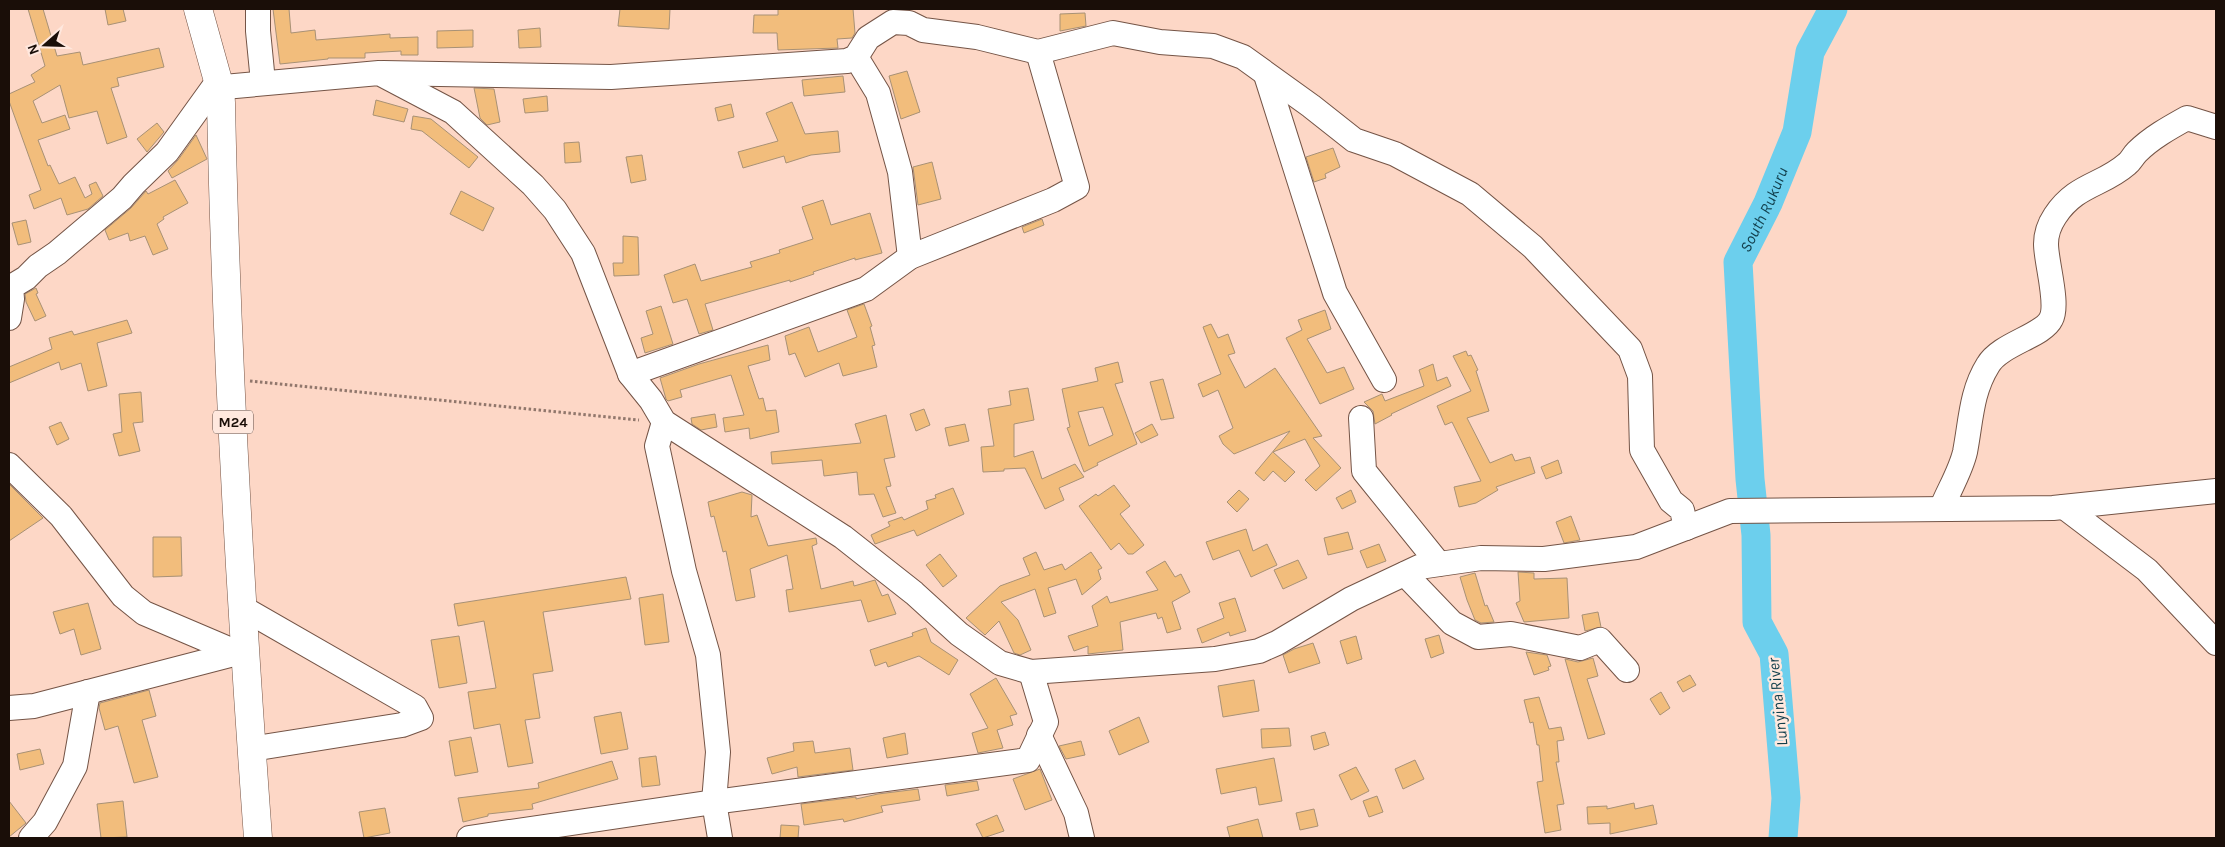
<svg xmlns="http://www.w3.org/2000/svg" width="2225" height="847" font-family="Karla,sans-serif">
<style>
.lines{fill:none;stroke-linecap:round;stroke-linejoin:round}
.stream{stroke:#6ccfed;stroke-width:5}
.river{stroke:#6ccfed;stroke-width:29}
.building{fill:#f2bd7c;stroke:#a89175;fill-rule:evenodd}
.minor-casing{stroke:#745446;stroke-width:26}
.major-casing{stroke:#745446;stroke-width:29}
.path{stroke:#91776c;stroke-width:3;stroke-dasharray:2.5 2.5;stroke-linecap:butt}
.minor{stroke:#fff;stroke-width:24}
.major{stroke:#fff;stroke-width:28}
.labels{text-anchor:middle;stroke-width:5;stroke-linejoin:round;paint-order:stroke}
.shield{fill:#ffe8de;stroke:#5f4f48;stroke-width:1}
.shield-label{font-size:14px;font-weight:bold;fill:#1a0e08}
.water-label{font-size:16px;font-style:italic;fill:#113e4b;stroke:#ffe8de}
</style>
<rect width="100%" height="100%" fill="#fdd7c6"/>
<g class="lines">
<!-- stream -->
<polyline class="stream" points="1774,838 1786,798"/>
<!-- river -->
<path class="river" id="s1" d="M1783,838L1786,798L1774,654L1757,622L1756,535L1750,479L1738,262L1768,203L1797,132L1810,52L1833,9"/>
</g>
<!-- building -->
<g class="building">
<polygon points="28,9 43,9 57,56 80,52 83,65 159,48 164,67 117,78 119,86 111,88 127,137 107,144 97,111 69,118 60,85 33,101 42,123 65,115 70,129 38,140 48,166 50,165 59,184 75,177 85,198 92,194 89,185 96,182 103,196 88,209 67,215 61,198 34,209 29,195 41,190 9,101 9,94 35,82 31,75 45,66"/>
<polygon points="105,9 123,9 126,21 108,25"/>
<polygon points="273,9 289,9 291,33 315,30 316,40 390,34 390,38 418,37 418,55 401,55 401,51 365,53 365,58 328,58 328,59 280,64"/>
<polygon points="620,9 670,9 669,29 618,26"/>
<polygon points="778,9 853,9 855,33 852,38 837,39 838,48 778,50 777,33 753,33 754,15 778,15"/>
<polygon points="1085,13 1086,26 1060,31 1060,14"/>
<polygon points="540,28 541,47 519,48 518,30"/>
<polygon points="473,30 473,47 437,48 437,31"/>
<polygon points="907,71 920,112 901,119 889,76"/>
<polygon points="843,76 845,92 804,96 802,80"/>
<polygon points="474,88 494,89 500,122 487,125 480,118"/>
<polygon points="547,96 548,111 525,113 523,99"/>
<polygon points="376,100 408,109 404,122 373,115"/>
<polygon points="792,102 805,134 838,131 840,152 811,155 786,163 784,156 743,168 738,152 778,141 766,113"/>
<polygon points="731,104 734,117 718,121 715,108"/>
<polygon points="413,116 431,119 478,157 469,168 422,131 411,129"/>
<polygon points="157,123 164,132 147,152 137,139"/>
<polygon points="196,135 207,159 172,178 168,171 178,160"/>
<polygon points="579,142 581,162 565,163 564,143"/>
<polygon points="1333,148 1340,167 1325,174 1326,178 1314,182 1306,157"/>
<polygon points="642,155 646,180 631,183 626,157"/>
<polygon points="932,162 941,199 918,205 913,167"/>
<polygon points="175,180 188,203 163,217 164,219 157,224 168,249 153,255 145,236 130,241 128,233 109,240 105,230 131,208 146,191 148,194"/>
<polygon points="461,191 494,208 483,231 450,214"/>
<polygon points="823,200 831,225 870,213 882,253 855,260 855,258 813,272 814,274 790,282 790,280 705,304 713,330 699,334 687,299 673,303 664,275 695,264 701,281 752,267 750,262 780,253 779,250 813,239 802,207"/>
<polygon points="1042,219 1044,225 1024,233 1022,227"/>
<polygon points="26,220 31,242 18,245 12,223"/>
<polygon points="623,236 638,237 639,275 614,276 613,263 623,263"/>
<polygon points="36,288 38,293 36,294 46,316 35,321 26,302 25,294"/>
<polygon points="864,304 872,326 870,327 875,345 872,346 877,367 843,376 839,363 805,377 795,353 789,355 785,336 809,327 818,352 857,337 847,310"/>
<polygon points="661,306 673,344 645,353 641,338 653,334 646,311"/>
<polygon points="1325,310 1331,329 1307,339 1327,373 1344,367 1354,389 1320,404 1286,338 1302,330 1298,320"/>
<polygon points="127,320 132,333 97,343 107,386 88,391 81,363 61,370 59,362 9,383 9,367 52,349 49,338 72,331 74,335"/>
<polygon points="1211,324 1218,338 1228,334 1235,353 1228,355 1245,388 1275,368 1322,436 1313,438 1341,468 1316,491 1305,480 1320,466 1305,439 1273,452 1295,472 1285,482 1273,471 1264,481 1255,473 1290,431 1234,454 1223,444 1219,436 1233,428 1218,390 1203,397 1198,384 1221,374 1203,327"/>
<polygon points="768,345 770,360 748,366 759,399 763,398 766,411 776,410 779,432 750,439 749,428 725,432 723,418 744,415 731,375 680,390 682,397 668,401 666,399 660,378 699,364"/>
<polygon points="1466,351 1468,356 1471,355 1478,370 1476,371 1489,411 1467,418 1490,463 1512,454 1515,461 1530,457 1535,473 1496,487 1498,490 1476,503 1459,507 1454,487 1481,481 1452,422 1445,425 1437,406 1471,391 1453,356"/>
<path d="M1118,362L1123,382L1115,384L1137,444L1097,463L1098,465L1084,472L1067,428L1070,427L1062,389L1098,381L1095,368ZM1103,407L1113,435L1089,446L1078,412Z"/>
<polygon points="1433,364 1437,381 1447,377 1451,386 1391,414 1392,415 1375,424 1373,411 1364,402 1382,394 1385,401 1424,386 1419,370"/>
<polygon points="1163,379 1174,418 1161,420 1150,382"/>
<polygon points="1028,388 1034,420 1014,424 1014,457 1033,451 1042,479 1075,464 1084,477 1059,488 1064,500 1045,509 1025,468 1004,469 1004,471 983,472 981,447 994,446 988,409 1011,405 1009,391"/>
<polygon points="141,392 143,422 133,423 140,451 119,456 113,434 122,432 119,394"/>
<polygon points="924,409 930,425 916,431 910,414"/>
<polygon points="715,414 717,427 701,430 692,424 691,418"/>
<polygon points="886,415 895,457 884,459 891,486 886,487 896,513 883,517 874,494 859,495 857,472 824,476 822,460 772,464 771,452 861,443 855,424"/>
<polygon points="61,422 69,439 57,445 49,427"/>
<polygon points="965,424 969,441 949,446 945,428"/>
<polygon points="1152,424 1158,435 1141,443 1135,433"/>
<polygon points="1558,460 1562,473 1546,479 1541,467"/>
<polygon points="9,484 43,518 9,541"/>
<polygon points="1114,485 1130,506 1120,514 1144,545 1133,554 1128,554 1119,543 1111,550 1079,506 1096,494 1098,496"/>
<polygon points="953,488 964,514 917,536 914,530 875,544 871,535 890,526 888,522 902,517 904,520 928,509 926,501 936,498 935,495"/>
<polygon points="1239,490 1249,499 1237,512 1227,502"/>
<polygon points="1351,490 1356,502 1342,509 1336,498"/>
<polygon points="742,492 752,495 751,517 757,515 768,546 816,538 817,544 812,546 821,589 853,581 854,586 875,580 882,596 888,594 896,614 868,622 861,600 789,612 786,590 793,589 787,555 750,569 755,597 736,601 726,551 723,552 714,516 711,517 708,502"/>
<polygon points="1571,516 1580,540 1564,543 1556,522"/>
<polygon points="1246,529 1253,551 1267,544 1277,565 1251,577 1239,550 1213,560 1206,542"/>
<polygon points="1348,532 1353,549 1328,555 1324,538"/>
<polygon points="153,537 181,537 182,576 153,577"/>
<polygon points="1379,544 1386,561 1367,568 1360,551"/>
<polygon points="1036,552 1044,570 1062,564 1065,570 1091,552 1102,568 1098,570 1101,579 1082,595 1076,579 1048,588 1056,613 1044,617 1035,589 1001,602 1018,620 1031,650 1020,655 1014,653 999,621 985,635 966,618 1000,586 1030,575 1023,558"/>
<polygon points="940,554 957,576 943,587 926,565"/>
<polygon points="1298,560 1307,578 1283,589 1274,570"/>
<polygon points="1165,561 1175,577 1181,574 1190,592 1172,602 1181,629 1167,633 1162,617 1158,619 1156,613 1120,622 1123,650 1088,654 1088,646 1074,651 1068,636 1098,626 1092,606 1107,596 1110,603 1158,590 1146,572"/>
<polygon points="1518,572 1534,573 1534,579 1567,578 1569,618 1524,622 1516,603 1520,601"/>
<polygon points="1475,573 1485,606 1487,605 1494,622 1481,623 1475,620 1467,600 1460,577"/>
<polygon points="626,577 631,599 543,612 553,671 533,674 540,718 525,720 533,763 508,767 500,724 474,729 468,692 496,688 484,621 458,626 454,604"/>
<polygon points="663,594 669,642 645,645 639,598"/>
<polygon points="1235,598 1246,631 1230,636 1229,632 1202,643 1197,629 1224,618 1219,603"/>
<polygon points="88,603 101,649 81,655 74,629 60,634 53,612"/>
<polygon points="1598,612 1601,627 1585,631 1582,615"/>
<polygon points="926,628 931,642 958,660 949,675 919,656 888,667 886,662 875,666 870,650 913,636 912,633"/>
<polygon points="1439,635 1444,653 1431,658 1425,639"/>
<polygon points="459,636 467,683 439,688 431,640"/>
<polygon points="1356,636 1362,659 1347,664 1340,641"/>
<polygon points="1313,643 1320,663 1289,673 1283,655 1294,649"/>
<polygon points="1526,652 1547,655 1551,666 1548,667 1549,670 1534,675"/>
<polygon points="1593,658 1598,676 1587,679 1605,734 1588,739 1565,659 1578,662"/>
<polygon points="1690,675 1696,685 1683,692 1677,682"/>
<polygon points="996,678 1017,714 1010,716 1013,725 997,730 1003,748 978,753 972,733 988,728 970,694"/>
<polygon points="1254,680 1259,711 1223,717 1218,686"/>
<polygon points="149,690 156,716 142,720 158,777 134,783 118,726 105,730 99,708 100,703"/>
<polygon points="1661,692 1670,708 1660,715 1650,699"/>
<polygon points="1539,697 1549,729 1561,727 1564,740 1557,741 1559,762 1556,762 1564,804 1557,805 1561,830 1545,833 1537,782 1543,781 1539,745 1537,745 1533,722 1530,723 1524,700"/>
<polygon points="621,712 628,749 601,754 594,717"/>
<polygon points="1139,717 1149,742 1119,755 1109,731"/>
<polygon points="1289,728 1291,746 1262,748 1261,729"/>
<polygon points="1325,732 1329,745 1314,750 1311,736"/>
<polygon points="905,733 908,754 887,758 883,738"/>
<polygon points="471,737 478,772 455,776 449,741"/>
<polygon points="813,741 815,753 850,748 853,770 798,777 797,767 772,774 767,758 794,751 793,743"/>
<polygon points="1081,741 1085,755 1066,759 1059,746"/>
<polygon points="40,749 44,764 20,770 17,754"/>
<polygon points="656,756 660,785 642,787 639,758"/>
<polygon points="1274,758 1282,801 1259,805 1256,787 1221,794 1216,769"/>
<polygon points="1415,760 1424,779 1403,789 1395,769"/>
<polygon points="612,761 618,779 532,804 533,809 488,814 488,816 463,822 458,798 539,788 538,783"/>
<polygon points="1356,767 1369,791 1351,800 1339,775"/>
<polygon points="1040,769 1052,800 1025,810 1013,779"/>
<polygon points="977,781 979,790 947,796 945,785"/>
<polygon points="918,789 920,800 881,806 883,812 844,822 843,819 804,825 801,804 856,797 856,799 878,794"/>
<polygon points="1377,796 1383,812 1369,817 1363,801"/>
<polygon points="9,801 26,823 9,837"/>
<polygon points="123,801 127,837 101,838 97,804"/>
<polygon points="1634,803 1635,809 1653,805 1657,824 1610,834 1610,823 1588,824 1587,807 1607,806 1607,809"/>
<polygon points="385,808 390,833 364,838 359,812"/>
<polygon points="1314,809 1318,826 1300,830 1296,813"/>
<polygon points="997,815 1004,831 983,838 976,824"/>
<polygon points="1258,819 1263,838 1230,838 1227,827"/>
<polygon points="781,825 799,826 798,838 780,838"/>
</g>
<g class="lines">
<defs>
<g id="minor">
<polyline points="258,9 258,31 263,82"/>
<polyline points="856,57 878,93 900,172 910,257"/>
<polyline points="383,73 611,77 847,61 856,57 868,38 893,22 909,23 923,30 977,37 1038,52 1113,33 1160,42 1213,46 1243,57 1311,106 1354,140 1395,154 1470,194 1533,247 1630,349 1640,376 1642,450 1671,501 1682,510 1686,528"/>
<polyline points="1266,75 1335,293 1384,380"/>
<polyline points="9,318 12,299 11,287 26,278 38,266 57,253 122,198 134,184 167,152 213,88 379,73 453,112 533,185 555,210 583,253 630,374 651,400 664,422 843,537 914,593 959,634 1000,663 1031,672 1215,659 1259,651 1277,643 1351,599 1419,567 1481,558 1544,559 1636,547 1730,511 2053,508 2216,491"/>
<polyline points="630,374 866,289 910,257 1053,200 1077,187 1038,52"/>
<polyline points="1361,418 1364,471 1439,564"/>
<polyline points="664,422 657,446 684,571 708,655 718,752 714,802 720,838"/>
<polyline points="9,465 61,516 123,596 144,613 238,653"/>
<path d="M1942,507C1949,490 1961,470 1965,452C1971,421 1971,392 1988,365C2000,344 2043,336 2051,319C2059,304 2046,262 2046,244C2046,234 2049,225 2055,216C2076,184 2102,186 2127,164C2131,161 2133,156 2137,152C2151,138 2169,128 2187,118L2216,127"/>
<polyline points="2064,507 2147,570 2216,643"/>
<polyline points="1405,574 1452,623 1478,637 1511,634 1580,648 1600,640 1627,670"/>
<polyline points="241,607 415,707 421,718 402,725 251,749"/>
<polyline points="9,708 34,706 238,653 243,654"/>
<polyline points="1039,735 1076,813 1082,838"/>
<polyline points="31,838 45,822 75,766 88,692"/>
<polyline points="469,838 714,802 1028,760 1046,722 1031,672"/>
</g>
<path id="major" d="M198,9L220,88L221,103C226,348 240,593 258,838"/>
</defs>
<!-- minor casing -->
<use href="#minor" class="minor-casing"/>
<!-- major casing -->
<use href="#major" class="major-casing"/>
<!-- path -->
<polyline class="path" points="250,381 639,420"/>
<!-- minor -->
<use href="#minor" class="minor"/>
<!-- major -->
<use href="#major" class="major"/>
</g>
<g class="labels">
<!-- shield labels -->
<rect class="shield" x="213" y="410.5" width="40" height="23" rx="4"/>
<g class="shield-label">
<text x="233" y="427">M24</text>
</g>
<!-- water labels -->
<g class="water-label">
<text dy="6" stroke="none"><textPath href="#s1" startOffset="640">South Rukuru</textPath></text>
<text transform="translate(1777 702) rotate(-96)" y="6">Lunyina River</text>
</g>
</g>
<!-- border -->
<rect width="2225" height="847" fill="none" stroke="#1a0e08" stroke-width="20"/>
<!-- north arrow -->
<g transform="translate(45 45) rotate(250)" stroke="#ffe8de" stroke-width="4" paint-order="stroke">
<path d="M0-4L9 19L0 12L-9 19Z" fill="#1a0e08"/>
<text y="-8" font-size="14" font-weight="bold" text-anchor="middle" fill="#1a0e08">N</text>
</g>
</svg>
